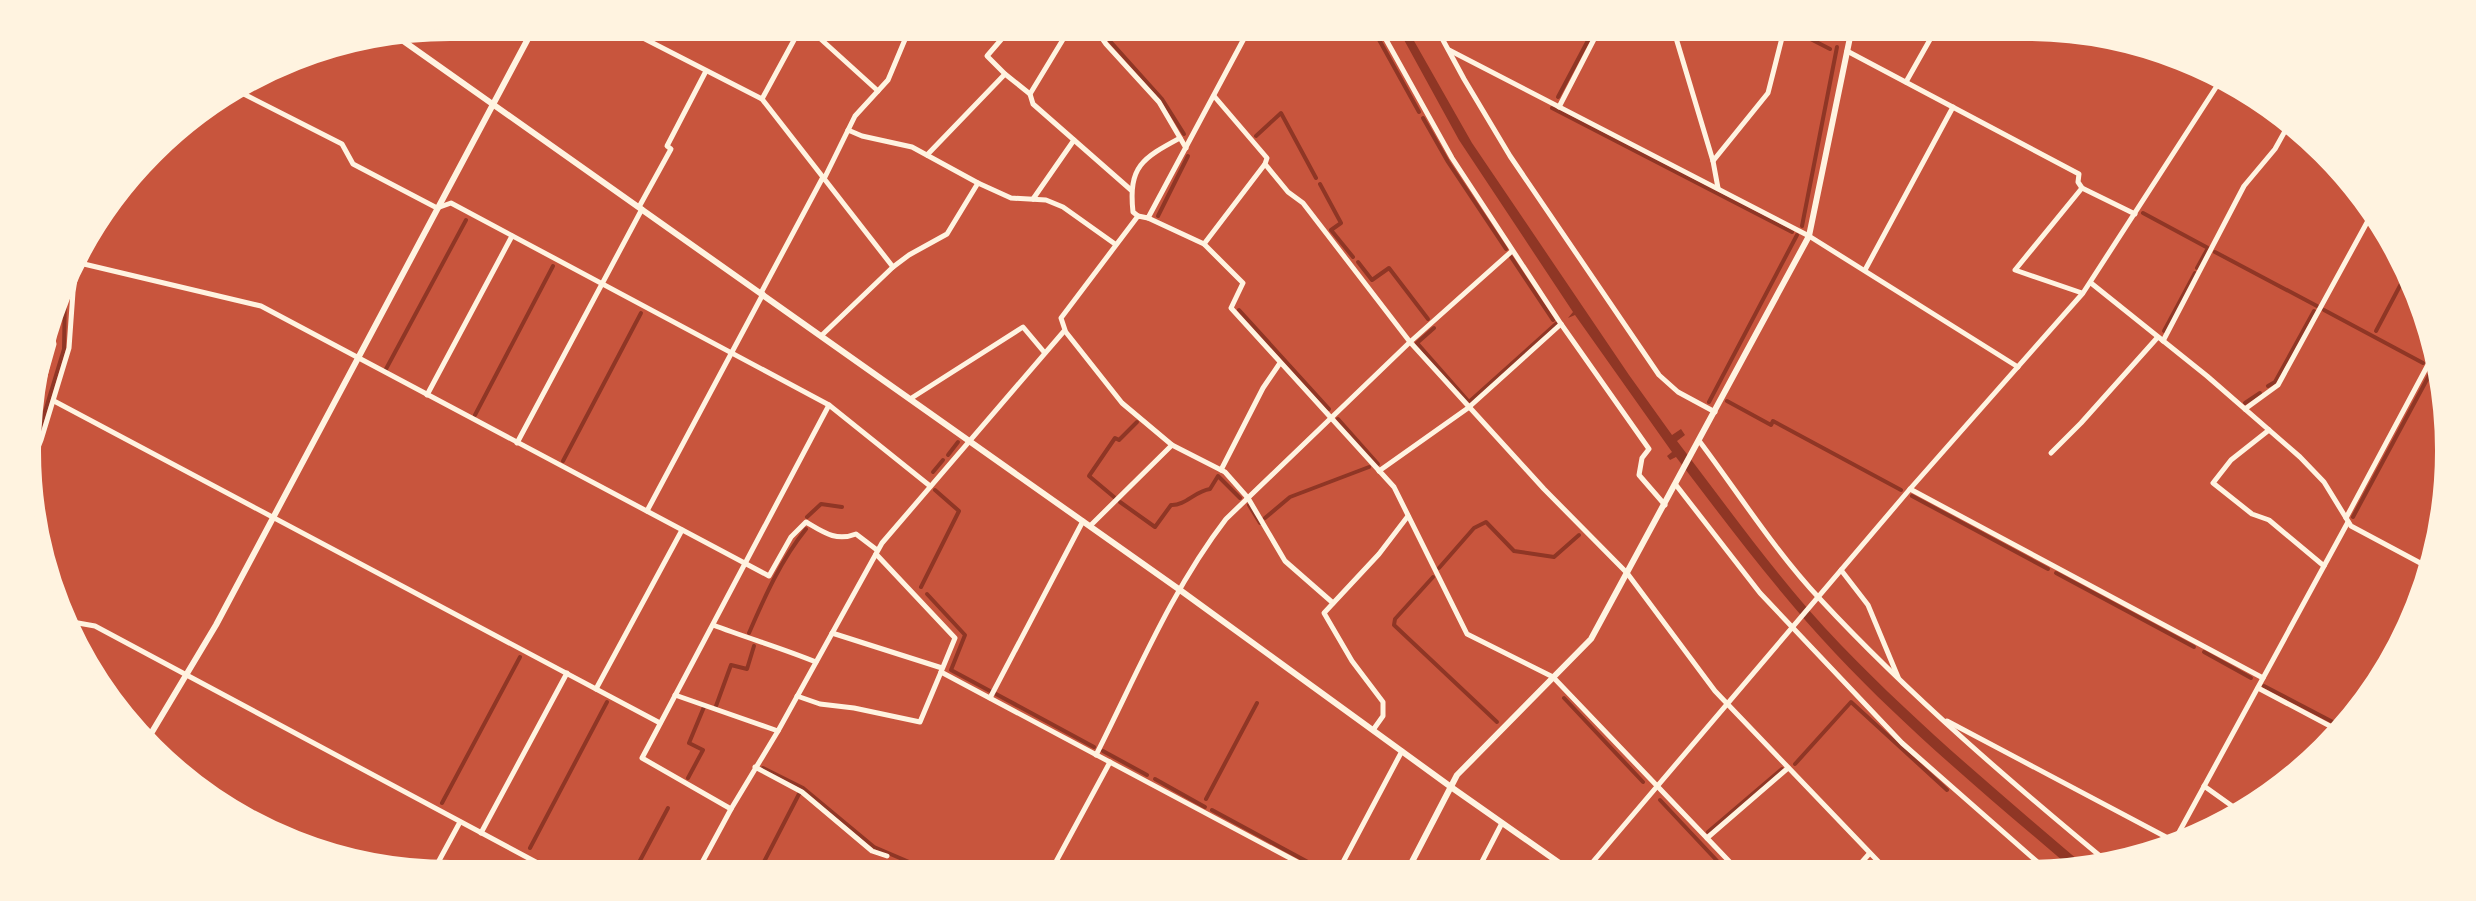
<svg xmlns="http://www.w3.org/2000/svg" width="2476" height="901" font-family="Inter,sans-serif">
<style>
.water{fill:#8f3625}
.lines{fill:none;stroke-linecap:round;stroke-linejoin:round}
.stream{stroke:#8f3625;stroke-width:4}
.minor{stroke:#fff3e0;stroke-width:5}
.tertiary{stroke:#fff3e0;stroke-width:6}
.secondary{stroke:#fff3e0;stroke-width:6}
.rim{fill:none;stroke:#fff3e0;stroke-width:12}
</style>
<rect width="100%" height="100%" fill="#c8553d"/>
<!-- water -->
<path class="water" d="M1392,18H1401L1472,143L1629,375L1672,435L1681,429L1685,435L1677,441C1730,510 1780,582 1841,645C1921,728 2009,801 2097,876L2084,879C1999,806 1912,735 1835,653C1777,591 1727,524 1676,457L1670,460L1667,456L1672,452L1575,315L1568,318L1573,312L1459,140Z"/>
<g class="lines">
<!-- stream -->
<g class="stream">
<path d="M1004,18C1022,28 1041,25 1061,23"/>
<polyline points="1094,18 1109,40 1162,99 1184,134"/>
<polyline points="1367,18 1419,112"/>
<polyline points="1770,18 1830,49"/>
<polyline points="1839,37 1843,18"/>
<polyline points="1558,97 1600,18"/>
<polyline points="1552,108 1792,232"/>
<polyline points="1423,118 1448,162 1506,249"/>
<polyline points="1256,136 1281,113 1316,178"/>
<polyline points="1320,184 1341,223 1331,230 1353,257"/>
<polyline points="2143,213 2208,248 2197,268"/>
<polyline points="1158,216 1188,156"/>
<polyline points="1802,226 1837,47"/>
<polyline points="2215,252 2317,306"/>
<polyline points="73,256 78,231"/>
<polyline points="1511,257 1553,320"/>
<polyline points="1358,262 1372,280 1389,268 1428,319"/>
<polyline points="1239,310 1329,409"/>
<polyline points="2324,310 2423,363"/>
<polyline points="1434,328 1417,343 1469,402 1557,323"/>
<polyline points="2164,331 2195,273"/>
<polyline points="2376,331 2411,265"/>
<polyline points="386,369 466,220"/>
<polyline points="2436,370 2449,377"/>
<polyline points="2268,386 2275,382 2314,311"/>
<polyline points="1727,401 1771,425 1773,421 1901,490"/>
<polyline points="1709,402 1797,235"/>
<polyline points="2245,403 2260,393"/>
<polyline points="475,415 553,266"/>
<polyline points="1338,419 1378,464"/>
<polyline points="948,455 958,442"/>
<polyline points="563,461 641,313"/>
<polyline points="24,467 40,428 64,349 65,293 73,256 71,267"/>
<polyline points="933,472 943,460"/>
<polyline points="1912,496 2048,569"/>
<polyline points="1114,497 1089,476 1115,438 1119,440 1137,422"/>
<path d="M1120,502L1155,527L1171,505C1185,506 1195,491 1210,489L1218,476L1240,498"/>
<polyline points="1249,505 1260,523"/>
<polyline points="807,517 821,504 842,507"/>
<polyline points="2353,517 2431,372"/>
<polyline points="1265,518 1290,497 1369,467"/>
<polyline points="1439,568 1474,528 1486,522 1514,551 1554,557 1579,535"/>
<polyline points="2056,573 2194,647"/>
<polyline points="1433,577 1395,619 1394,625 1497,722"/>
<polyline points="921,587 959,511 935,490"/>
<polyline points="927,594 965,635 951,670 990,691"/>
<path d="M749,633C765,596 781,560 806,529"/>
<polyline points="2204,652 2251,678"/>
<polyline points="2264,686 2350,731"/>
<polyline points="996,694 1094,747"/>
<polyline points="1564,698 1643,782"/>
<polyline points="716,706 731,665 747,669 754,646"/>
<polyline points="1103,751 1147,775"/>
<polyline points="1795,764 1851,702 1947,790"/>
<polyline points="763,768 803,788 874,847 956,882"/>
<polyline points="688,778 703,750 689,743 704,707"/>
<polyline points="1155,779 1205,807"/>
<polyline points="1206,799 1257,703"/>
<polyline points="1660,800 1736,881"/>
<polyline points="442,803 520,657"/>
<polyline points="1212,810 1332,875"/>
<polyline points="1708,832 1782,769"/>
<polyline points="530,848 607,702"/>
<polyline points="1338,878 1344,881"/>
<polyline points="628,883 668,808"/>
<polyline points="753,883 799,794"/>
</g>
<!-- minor -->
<g class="minor">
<polyline points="604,18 762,99 893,267"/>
<path d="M996,18C1023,33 1040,30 1070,28"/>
<polyline points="1088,18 1106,44 1159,102 1186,148"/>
<polyline points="1374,18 1452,158 1561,324 1649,449 1642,458 1639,475 1665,505"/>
<polyline points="1431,18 1464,79 1510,156 1659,375 1678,392 1715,412"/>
<polyline points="1670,18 1713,161 1718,188"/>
<polyline points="1904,18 1932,36 1906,82"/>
<polyline points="803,23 878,91"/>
<polyline points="1449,50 1809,236 2018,367"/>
<polyline points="1847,51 2079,174 2078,182 2082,188 2135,214"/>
<polyline points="1005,74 987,56 1012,27"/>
<polyline points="230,87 342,144 353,164 437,208 451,203 829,405 930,486"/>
<polyline points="1030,94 1076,18"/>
<polyline points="1214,96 1267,158 1265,164 1288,192 1303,203 1410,342 1544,489 1627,573 1715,691 1896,880"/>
<polyline points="762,99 806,18"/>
<polyline points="1559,107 1605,18"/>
<polyline points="848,130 862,136 912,147 978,183"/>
<polyline points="927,155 1005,74 1030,94 1033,104 1131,190"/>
<polyline points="1713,161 1768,93 1784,30 1760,18"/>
<polyline points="824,179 855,116 888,80 914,18"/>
<polyline points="1033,199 1074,140"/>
<polyline points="639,207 671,149 667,146 706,71"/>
<path d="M1138,216L1133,212C1128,166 1143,158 1180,138"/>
<polyline points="1148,218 1204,244 1243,283 1231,308 1394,487 1467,634 1553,677 1747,880"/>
<polyline points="1204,244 1265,164"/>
<path d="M67,260L261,306L769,576L791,537L806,522C823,532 836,542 856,534L877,550"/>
<polyline points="1865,270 1953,107"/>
<polyline points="2091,283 2207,376 2300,457 2324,482 2351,526 2439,573"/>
<polyline points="761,293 823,177"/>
<polyline points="2082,293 2015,270 2082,188"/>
<polyline points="1065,331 1122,403 1172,445 1090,526"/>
<polyline points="821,336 893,267 909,255 947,234 978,183 1011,198 1046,200 1063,207 1115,244"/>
<polyline points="2163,341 2244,186 2275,149 2295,113"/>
<polyline points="427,395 512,236"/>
<polyline points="910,399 1023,327 1044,352"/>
<polyline points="54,401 660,723"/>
<polyline points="2245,409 2278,385 2376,206"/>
<polyline points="2269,430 2231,460 2213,483 2252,514 2269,520 2324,566"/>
<path d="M1700,442C1739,494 1775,551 1820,599C1911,697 2014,785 2117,870"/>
<polyline points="517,443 642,209"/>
<polyline points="1172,445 1225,472 1248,498"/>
<polyline points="23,446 26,443 54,344 51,331 44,327"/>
<polyline points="2051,453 2081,423 2157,338"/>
<polyline points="1221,470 1263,388 1280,363"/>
<polyline points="1379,471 1468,408 1561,324"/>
<polyline points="24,481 41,440 69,348 73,292 84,223"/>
<polyline points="1676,485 1760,593 1902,743 2042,866 2052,880"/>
<polyline points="1910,489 2263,678"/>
<polyline points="1248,498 1285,561 1333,603"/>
<polyline points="647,511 763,294"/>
<polyline points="2346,518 2438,346"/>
<polyline points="876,554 955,638 941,672 1333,881"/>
<polyline points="1841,570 1868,605 1898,677"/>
<polyline points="61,620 95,626 575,883"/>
<path d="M713,625C747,638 782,648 816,662"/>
<polyline points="832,633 942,668"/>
<polyline points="2258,688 2347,735"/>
<polyline points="596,689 682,530"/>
<polyline points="675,695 778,731"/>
<polyline points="797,696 820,704 854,708 920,722 941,672"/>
<polyline points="990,698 1083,521"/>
<polyline points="1947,721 2183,846 2188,851"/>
<polyline points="1373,730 1383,716 1383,702 1352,661 1324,613 1379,554 1408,516"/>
<path d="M1096,755C1136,676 1172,589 1226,519L1410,342L1512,251"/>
<polyline points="755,767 802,792 872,851 887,856"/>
<polyline points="2302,781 2331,727"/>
<polyline points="2204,786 2246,816"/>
<polyline points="731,809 642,758 829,405"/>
<polyline points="481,833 567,673"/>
<polyline points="1707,838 1788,768"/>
<polyline points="2165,858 2348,522"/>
<polyline points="1580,877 1910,489 2083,293 2224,75"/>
<polyline points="1846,880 1869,854"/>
<polyline points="428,881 460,822"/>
<polyline points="1333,881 1402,751"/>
<polyline points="1472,881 1502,823"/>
<polyline points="1045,882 1110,762"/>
<polyline points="691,883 731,809 778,731 882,543 1065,330 1061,318 1138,216 1148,218 1255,18"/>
</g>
<!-- tertiary -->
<g class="tertiary">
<polyline points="143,747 216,625 539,18"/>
<polyline points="1402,881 1457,775 1591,639 1809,236 1854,18"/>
</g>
<!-- secondary -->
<polyline class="secondary" points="385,28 1180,590 1451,787 1585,881"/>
</g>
<!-- crop -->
<path d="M0 0H2476V901H0ZM450 35H2026A415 415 0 0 1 2441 450V451A415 415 0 0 1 2026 866H450A415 415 0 0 1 35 451V450A415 415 0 0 1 450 35Z" fill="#fff3e0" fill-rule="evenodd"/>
<path class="rim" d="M450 35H2026A415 415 0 0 1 2441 450V451A415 415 0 0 1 2026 866H450A415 415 0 0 1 35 451V450A415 415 0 0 1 450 35Z"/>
</svg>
